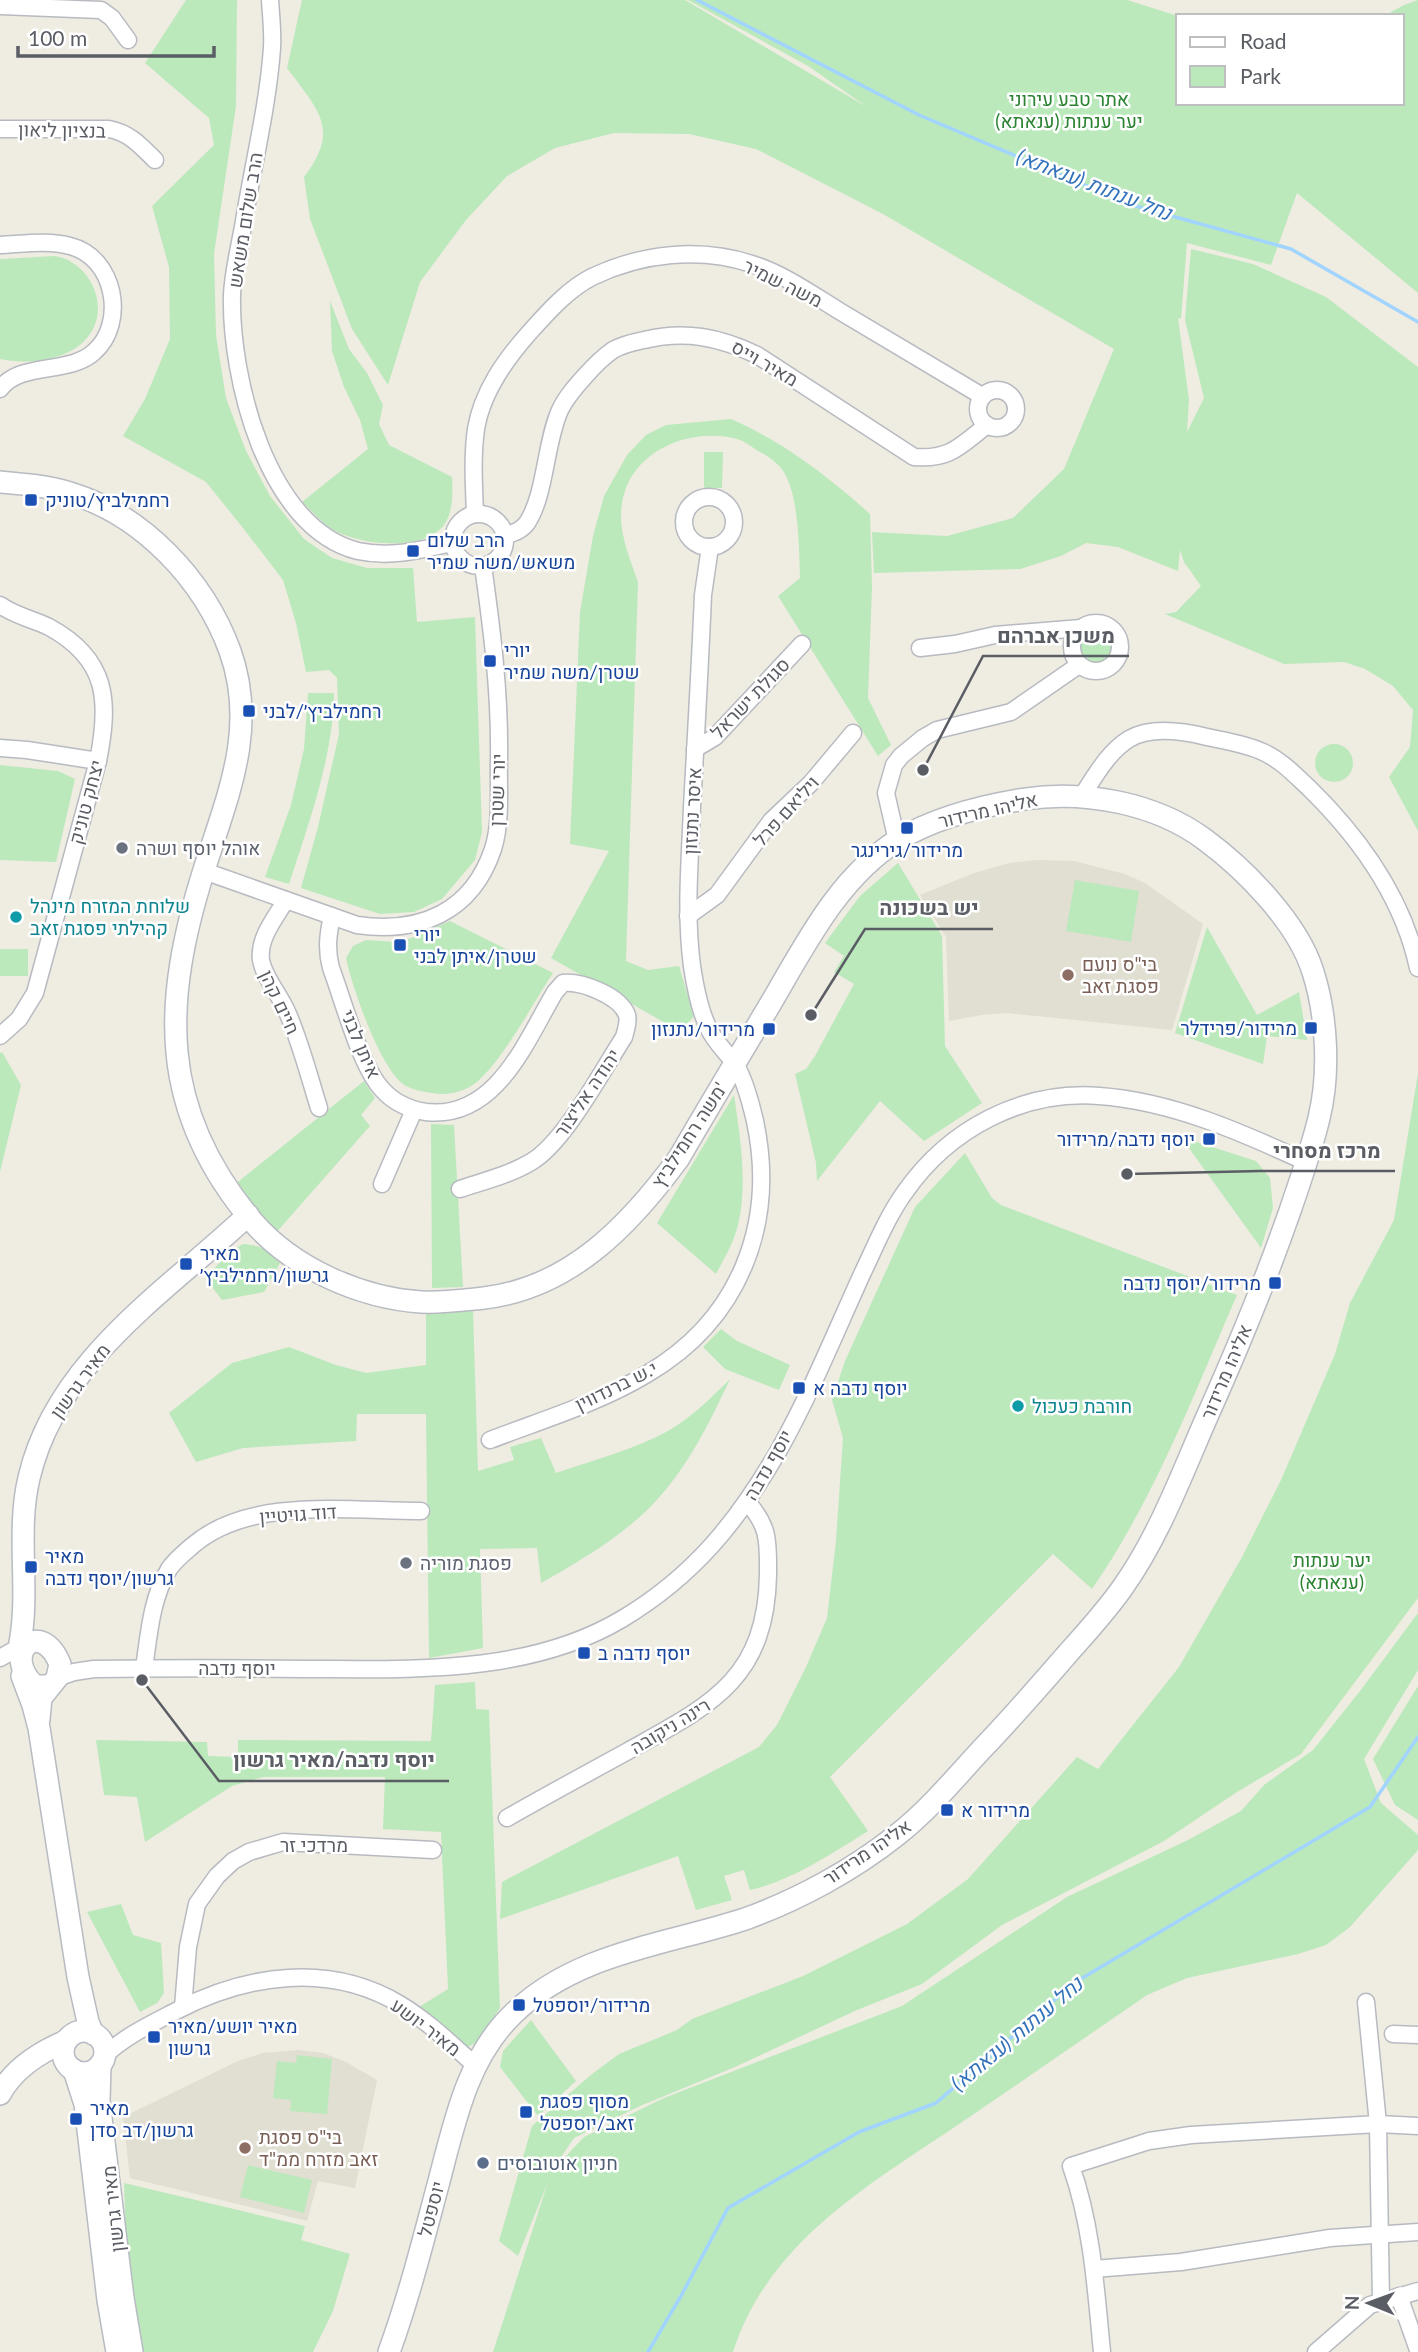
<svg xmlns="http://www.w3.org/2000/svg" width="1418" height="2352" font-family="Lato,Heebo,sans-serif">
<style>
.education{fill:#e1ded2}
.green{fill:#bbe9bc}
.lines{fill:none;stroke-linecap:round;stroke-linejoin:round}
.stream{stroke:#a1d4ff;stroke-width:3.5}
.street-casing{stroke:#b7bac0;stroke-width:19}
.secondary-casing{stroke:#b7bbc2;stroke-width:24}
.street{stroke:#fff;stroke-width:16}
.secondary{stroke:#fff;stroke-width:21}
.transit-dot{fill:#1a4fb4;stroke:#fff;stroke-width:2.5}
.worship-dot{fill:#6b7280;stroke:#fff;stroke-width:2.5}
.culture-dot{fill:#0f9aa8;stroke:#fff;stroke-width:2.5}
.education-dot{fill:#8d6e63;stroke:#fff;stroke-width:2.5}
.service-dot{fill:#5c6f8a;stroke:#fff;stroke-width:2.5}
.labels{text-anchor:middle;stroke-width:5;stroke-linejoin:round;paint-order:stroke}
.park-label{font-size:19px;fill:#2b8231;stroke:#fff}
.street-label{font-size:19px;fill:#5a5e64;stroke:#fff}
.transit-label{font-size:19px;fill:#164399;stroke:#fff;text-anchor:start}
.worship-label{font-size:19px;fill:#5b616d;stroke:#fff;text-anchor:start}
.culture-label{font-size:19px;fill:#0d838f;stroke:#fff;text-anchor:start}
.education-label{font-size:19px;fill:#785e54;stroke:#fff;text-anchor:start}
.service-label{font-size:19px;fill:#4e5e75;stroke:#fff;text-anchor:start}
.water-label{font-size:21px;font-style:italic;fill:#3473bb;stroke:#fff}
.leader{fill:none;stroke:#5a5e64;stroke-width:2.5}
.callout-dot{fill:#5a5e64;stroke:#fff;stroke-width:2.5}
.callout-label{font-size:21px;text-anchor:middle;font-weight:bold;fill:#5a5e64;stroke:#fff;stroke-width:5;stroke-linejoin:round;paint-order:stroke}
</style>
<rect width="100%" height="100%" fill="#efece2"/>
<!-- education -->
<g class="education">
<polygon points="1038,860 1074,861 1125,874 1145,883 1203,924 1172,1030 1007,1013 982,1015 949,1021 946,937 920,895 974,873 1009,863"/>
<polygon points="298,2050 323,2053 346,2062 377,2080 355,2188 318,2181 307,2221 130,2178 123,2117 238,2061 263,2053"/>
</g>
<!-- green -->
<g class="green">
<polygon points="186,0 237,0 236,106 214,254 216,335 226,398 246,451 270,496 304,539 332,558 367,568 413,568 417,622 475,617 482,832 475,860 442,899 414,912 380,914 301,888 318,827 339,734 337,678 329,670 306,672 296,623 283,580 243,528 206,482 123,436 145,399 170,339 169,267 152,206 214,145 209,118 145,63"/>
<path d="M302,0H685L867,107L808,66L688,0H1127L1178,16V103H1402V16H1384L1404,5L1418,0V293L1297,193L1271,265L1187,243L1181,319L1178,318L1189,400L1187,432L1204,398L1185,320L1191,249L1253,264L1326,297L1418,367V831L1389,777L1410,747L1413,710L1393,686L1365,669L1344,662L1284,664L1165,614L1176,612L1201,586L1184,562L1180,550L1178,571L1118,547L1086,543L1061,556L1020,569L874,573L872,532L947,536L1013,518L1064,469L1114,349L883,214L756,149L689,134L614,133L555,148L507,176L466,220L420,282L388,385L352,329L310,219L304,177C341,129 318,110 287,68Z"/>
<path d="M55,256C91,262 113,310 86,339C67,361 26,365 0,359V259Z"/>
<path d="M330,301L349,349L367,373L383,405L379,424L389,445L452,477C453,492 453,513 444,525C422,553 357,545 330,528C320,521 311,510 302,502L368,449L360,420L344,387L332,351Z"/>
<path d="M731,419C782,441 829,477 870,514L872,587L868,698L891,745L878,756L778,596L800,578C799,549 799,504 787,478C782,466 771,458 760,452C753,448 745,441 737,439C693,427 637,448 624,494C615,525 628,553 638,582L626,961L648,970L679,966L694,1016L681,1032L551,958L609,851L570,844L580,612L593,536L604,496L627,455L646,435L666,425Z"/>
<polygon points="704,452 723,452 722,488 704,488"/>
<circle cx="1096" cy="647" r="16"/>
<path d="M308,693H334C333,758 309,822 289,884L265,877L291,805L304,749Z"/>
<circle cx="1334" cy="763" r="19"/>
<polygon points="0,765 58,771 75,779 56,862 0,860"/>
<polygon points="898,863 942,936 945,1046 982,1103 924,1141 880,1101 817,1181 816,1163 795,1074 806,1069 815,1056 854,984 834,972 844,956 825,943 860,896"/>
<polygon points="1075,880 1139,891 1131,942 1066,931"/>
<path d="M450,921L553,973C533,1003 503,1060 477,1082C464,1092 448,1096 432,1093C424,1092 414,1090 406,1086C381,1072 352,987 346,958L353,946L366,940L396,942L411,938Z"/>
<polygon points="1207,927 1257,1015 1299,992 1307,1040 1267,1036 1263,1064 1175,1033"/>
<rect x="0" y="949" width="28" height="27"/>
<polygon points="2,1052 21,1085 0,1172 0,1053"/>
<path d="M1418,1073V1598L1301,1754L1237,1792L1164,1841L1002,1925L922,1984L857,2010L735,2067L640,2106L574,2138L551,2172L584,2137L664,2098L902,2006L1067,1897L1188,1840L1241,1811L1264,1785L1313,1750L1360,1691L1418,1613V1670L1364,1759L1381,1803L1418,1835V1850L1350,1927L1326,1945L1298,1954L1187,1978L1147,1995C1086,2037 1024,2080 962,2122C871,2184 769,2240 733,2352H493L548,2182L518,2256L499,2241L532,2126L592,2074L619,2054L677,2030L692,2019L803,1976L907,1924L968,1879L1077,1757L1098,1769L1179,1667L1242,1557L1281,1480L1335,1354L1350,1303L1394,1220Z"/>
<polygon points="364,1081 375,1098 361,1115 370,1126 274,1235 234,1185"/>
<path d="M734,1095C740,1136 748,1183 738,1225C734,1242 724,1259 716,1274L657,1223Z"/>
<polygon points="431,1124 454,1125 463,1287 432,1288"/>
<polygon points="1181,1137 1256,1161 1270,1178 1273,1208 1261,1248"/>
<path d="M965,1153L992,1198L1001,1205L1237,1295C1193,1396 1155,1498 1092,1589L1053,1554L830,1777L868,1831C831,1854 793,1880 750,1890L744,1870L724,1876L732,1900L696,1910L678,1856L500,1919L502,1882L759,1747L777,1725L806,1667L827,1618L836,1541L843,1438L832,1400L845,1361L915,1207Z"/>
<path d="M243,1244C261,1245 268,1250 280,1263L264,1292L222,1300L205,1278L231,1251Z"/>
<path d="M473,1310L478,1471L514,1460L510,1447L541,1438L556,1473C593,1460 633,1450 668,1431C691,1418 711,1398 730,1379C710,1422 688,1467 655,1502C623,1536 580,1561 541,1583L537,1548L480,1549L483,1648L429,1658L426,1414H357L356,1441L243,1448L196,1462L169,1413L232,1363L289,1347L336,1365L366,1373L426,1365V1312Z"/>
<polygon points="721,1329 737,1341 790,1365 779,1390 725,1369 703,1347"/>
<polygon points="475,1682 476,1709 489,1710 500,2008 477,2042 466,2048 419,2007 448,1989 441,1832 383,1829 385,1777 263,1777 232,1786 145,1842 137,1797 104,1795 96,1740 207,1742 208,1756 238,1757 238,1740 431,1741 435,1685"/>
<polygon points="1418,1686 1418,1820 1395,1805 1373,1759"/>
<polygon points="121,1904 133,1935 161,1943 164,1993 157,2003 140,2012 87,1912"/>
<polygon points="531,2020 576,2081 538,2116 500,2067 503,2051"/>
<polygon points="297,2055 332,2059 327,2114 290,2111 291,2100 273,2098 277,2061 296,2063"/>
<polygon points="248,2165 312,2180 304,2213 240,2197"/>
<polygon points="124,2183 305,2226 301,2240 350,2254 333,2311 313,2352 141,2352 127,2269"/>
</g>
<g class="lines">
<!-- stream -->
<g class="stream">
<polyline points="697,0 919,115 1132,205 1291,249 1418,322"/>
<polyline points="648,2352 681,2296 728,2208 859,2132 936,2103 1074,1983 1370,1807 1418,1737"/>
</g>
<defs>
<g id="street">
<path d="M270,0C271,16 273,32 272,48C268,105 253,165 244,221C240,245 233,271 232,295C230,376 266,528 358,551C390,558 421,550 452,543"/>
<polyline points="0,6 101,10 112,18 128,40"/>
<path d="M0,129H109C130,133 141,146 155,160"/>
<path d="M0,245C23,244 48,240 70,246C115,257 127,323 94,352C69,375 21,361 0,389"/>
<circle cx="997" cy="409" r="19"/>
<circle cx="709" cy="522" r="25"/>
<circle cx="479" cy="540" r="26"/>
<path d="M475,514C474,486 472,457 476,429C482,392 505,360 529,333C547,313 568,289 592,277C642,253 700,247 752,264C784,274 813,295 841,312C888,340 935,368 982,396"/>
<path d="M504,536C513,533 521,531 527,523C546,494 545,443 560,410C566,397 576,386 586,375C594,366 603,357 613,350C622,345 634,342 644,340C685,330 719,337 757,355L914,457C950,460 960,446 987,425"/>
<path d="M0,605C15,616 33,619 49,627C108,659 110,701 98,761L35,993L19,1019L0,1036"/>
<circle cx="1096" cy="647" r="24"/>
<polyline points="920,648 955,644 995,635 1081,628"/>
<polyline points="0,748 27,750 98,761"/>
<polyline points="695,749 715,737 802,644"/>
<path d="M1082,796C1095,776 1108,752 1129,739C1151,726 1183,731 1207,737C1225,741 1246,744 1263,752C1281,760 1295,775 1309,788C1359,837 1403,898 1418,968"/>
<polyline points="897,841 886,793 894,765 901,756 923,738 937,730 1011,712 1079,665"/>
<path d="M204,871L357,925C420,934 472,912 493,849C502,821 498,787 499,758C500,693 492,630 483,566"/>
<path d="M286,900C276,917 258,938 261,960C264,978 281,996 288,1014C301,1044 309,1076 319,1108"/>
<path d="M332,916C328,935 326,949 331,968C343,1000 358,1057 377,1083C389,1100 406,1109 426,1112C496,1120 526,1041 555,992L563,983C582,981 620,996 627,1015C629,1023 626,1029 624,1037C602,1071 564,1143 531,1162C509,1175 484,1181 460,1189"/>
<polyline points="688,916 717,895 771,821 811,783 853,733"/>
<polyline points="382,1184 414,1110"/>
<path d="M490,1440C542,1420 599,1403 647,1374C739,1320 777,1225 755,1121C751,1104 743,1074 733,1061C724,1050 714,1041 708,1027C699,1009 695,986 692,966C685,913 690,860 692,807C696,736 700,666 703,595L710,547"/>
<polyline points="0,1658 14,1650"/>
<path d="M144,1668C149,1635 151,1599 169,1569C175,1560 184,1553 192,1546C249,1496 349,1511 421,1511"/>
<path d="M57,1678L74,1672L94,1669C164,1668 235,1668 305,1669C411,1669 528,1675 622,1619C694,1576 738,1521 779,1450C811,1393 836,1331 863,1272C876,1245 887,1217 905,1192C949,1129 1022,1090 1099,1096C1171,1101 1241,1132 1306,1162"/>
<path d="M507,1818C547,1795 588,1773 628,1751C709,1706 766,1680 768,1575C768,1543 770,1527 747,1502"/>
<polyline points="1366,2002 1378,2124 1381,2302"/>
<polyline points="183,2007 188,1947 197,1904 217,1876 233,1861 249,1852 283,1842 433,1850"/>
<polyline points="1393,2034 1418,2035"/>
<path d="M104,2056C125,2036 151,2024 176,2011C247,1974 330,1962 401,2005C429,2022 452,2045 476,2066"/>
<polyline points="1094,2269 1181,2262 1330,2238 1418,2232"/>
<polyline points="1399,2296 1418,2350"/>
<path d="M1102,2352C1096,2290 1092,2225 1071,2166L1149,2141L1191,2135L1378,2124L1418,2126"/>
<polyline points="1316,2352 1370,2305 1418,2291"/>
</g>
<g id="secondary">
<path d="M0,482C23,484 47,486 70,493C143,515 204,580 230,651C258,729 227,797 204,870C162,1003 158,1110 253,1222C293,1268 360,1298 421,1302C442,1303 464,1300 484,1298C570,1288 630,1225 679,1158C708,1108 738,1058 768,1008C803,949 837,878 898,840C936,817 981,806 1025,799C1084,790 1155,803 1204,839C1245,869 1298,923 1313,972C1327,1016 1330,1073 1319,1118C1312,1148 1301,1178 1291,1208C1266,1280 1237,1350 1206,1419C1181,1476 1159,1536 1123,1587C1105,1613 1083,1636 1063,1659C1036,1690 1010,1720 982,1749C955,1778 929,1810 897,1835C853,1870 798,1900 745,1919C666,1945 574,1953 512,2015C466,2060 454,2125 438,2185C423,2241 409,2297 389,2352"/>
<path d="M20,1643C30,1589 16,1532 29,1478C56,1361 166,1292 248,1215"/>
<polyline points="22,1676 33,1705 39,1728 78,1977 88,2022 93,2034"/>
<path d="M39,1719L41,1698L57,1678L60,1664C40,1616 0,1654 35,1686H48L53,1683"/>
<circle cx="84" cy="2052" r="21"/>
<polyline points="100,2065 99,2101 123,2298 132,2352"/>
<polyline points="74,2070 85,2104 108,2300 117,2352"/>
<path d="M0,2094C14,2068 40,2052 66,2041"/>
</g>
</defs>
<!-- street casing -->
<use href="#street" class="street-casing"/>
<!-- secondary casing -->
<use href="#secondary" class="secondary-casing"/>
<!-- street -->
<use href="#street" class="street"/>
<!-- secondary -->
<use href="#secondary" class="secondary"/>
</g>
<!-- markers -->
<g class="transit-dot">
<rect x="24" y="493" width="14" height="14" rx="3.5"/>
<rect x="406" y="544" width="14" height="14" rx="3.5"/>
<rect x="483" y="654" width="14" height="14" rx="3.5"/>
<rect x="242" y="704" width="14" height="14" rx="3.5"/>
<rect x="900" y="821" width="14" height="14" rx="3.5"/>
<rect x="393" y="938" width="14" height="14" rx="3.5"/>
<rect x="1304" y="1021" width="14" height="14" rx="3.5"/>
<rect x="762" y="1022" width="14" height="14" rx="3.5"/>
<rect x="1202" y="1132" width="14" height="14" rx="3.5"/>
<rect x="179" y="1257" width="14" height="14" rx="3.5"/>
<rect x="1268" y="1276" width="14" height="14" rx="3.5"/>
<rect x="792" y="1381" width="14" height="14" rx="3.5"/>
<rect x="24" y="1560" width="14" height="14" rx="3.5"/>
<rect x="577" y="1646" width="14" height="14" rx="3.5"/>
<rect x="940" y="1803" width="14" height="14" rx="3.5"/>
<rect x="512" y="1998" width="14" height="14" rx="3.5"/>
<rect x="147" y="2030" width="14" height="14" rx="3.5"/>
<rect x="519" y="2105" width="14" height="14" rx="3.5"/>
<rect x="69" y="2112" width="14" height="14" rx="3.5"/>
</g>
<g class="worship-dot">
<circle cx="122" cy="848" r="7"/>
<circle cx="406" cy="1563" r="7"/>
</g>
<g class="culture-dot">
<circle cx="16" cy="917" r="7"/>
<circle cx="1018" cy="1406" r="7"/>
</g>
<g class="education-dot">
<circle cx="1068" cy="975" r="7"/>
<circle cx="245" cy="2148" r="7"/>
</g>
<circle class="service-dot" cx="483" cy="2163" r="7"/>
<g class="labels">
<!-- park labels -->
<g class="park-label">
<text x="1069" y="106">אתר טבע עירוני<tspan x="1069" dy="22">יער ענתות (ענאתא)</tspan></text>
<text x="1332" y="1567">יער ענתות<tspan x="1332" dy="22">(ענאתא)</tspan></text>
</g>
<!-- street labels -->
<g class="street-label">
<text transform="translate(62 130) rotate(1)" y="7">בנציון ליאון</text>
<text transform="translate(245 220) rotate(-81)" y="7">הרב שלום משאש</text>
<text transform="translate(783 283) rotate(26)" y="7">משה שמיר</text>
<text transform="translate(765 363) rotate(30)" y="7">מאיר וייס</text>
<text transform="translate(750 698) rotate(-46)" y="7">סגולת ישראל</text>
<text transform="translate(497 790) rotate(-88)" y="7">יורי שטרן</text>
<text transform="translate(86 802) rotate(-75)" y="7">יצחק טוניק</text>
<text transform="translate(988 810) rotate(-13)" y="7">אליהו מרידור</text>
<text transform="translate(692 811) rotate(-87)" y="7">איסר נתנזון</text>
<text transform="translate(786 811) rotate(-48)" y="7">ויליאם פרל</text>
<text transform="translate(280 1002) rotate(65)" y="7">חיים קהן</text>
<text transform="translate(361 1044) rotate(67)" y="7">איתן לבני</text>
<text transform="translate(587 1093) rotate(-56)" y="7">יהודה אליצור</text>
<text transform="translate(689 1135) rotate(-57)" y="7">משה רחמילביץ'</text>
<text transform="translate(1226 1372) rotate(-67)" y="7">אליהו מרידור</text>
<text transform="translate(80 1381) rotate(-54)" y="7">מאיר גרשון</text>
<text transform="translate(616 1386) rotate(-26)" y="7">י.ש ברנדווין</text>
<text transform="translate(768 1465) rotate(-60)" y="7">יוסף נדבה</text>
<text transform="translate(298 1514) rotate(-4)" y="7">דוד גויטיין</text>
<text x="237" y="1675">יוסף נדבה</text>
<text transform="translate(670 1726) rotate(-31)" y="7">רינה ניקובה</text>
<text x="314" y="1852">מרדכי זר</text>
<text transform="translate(867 1852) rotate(-34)" y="7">אליהו מרידור</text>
<text transform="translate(426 2027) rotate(37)" y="7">מאיר יושע</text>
<text transform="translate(113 2209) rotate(-96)" y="7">מאיר גרשון</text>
<text transform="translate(431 2209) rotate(-75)" y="7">יוספטל</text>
</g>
<!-- transit labels -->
<g class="transit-label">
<text x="45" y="507">רחמילביץ/טוניק</text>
<text x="427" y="547">הרב שלום<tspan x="427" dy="22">משאש/משה שמיר</tspan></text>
<text x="504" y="657">יורי<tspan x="504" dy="22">שטרן/משה שמיר</tspan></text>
<text x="263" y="718">רחמילביץ׳/לבני</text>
<text x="907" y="857" text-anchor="middle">מרידור/גירינגר</text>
<text x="414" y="941">יורי<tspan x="414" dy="22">שטרן/איתן לבני</tspan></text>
<text x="1297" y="1035" text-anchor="end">מרידור/פרידלר</text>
<text x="755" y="1036" text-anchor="end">מרידור/נתנזון</text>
<text x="1195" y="1146" text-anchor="end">יוסף נדבה/מרידור</text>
<text x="200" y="1260">מאיר<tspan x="200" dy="22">גרשון/רחמילביץ׳</tspan></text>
<text x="1261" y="1290" text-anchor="end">מרידור/יוסף נדבה</text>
<text x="813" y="1395">יוסף נדבה א</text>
<text x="45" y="1563">מאיר<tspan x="45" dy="22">גרשון/יוסף נדבה</tspan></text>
<text x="598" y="1660">יוסף נדבה ב</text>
<text x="961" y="1817">מרידור א</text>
<text x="533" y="2012">מרידור/יוספטל</text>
<text x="168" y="2033">מאיר יושע/מאיר<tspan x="168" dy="22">גרשון</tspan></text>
<text x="540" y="2108">מסוף פסגת<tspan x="540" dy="22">זאב/יוספטל</tspan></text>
<text x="90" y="2115">מאיר<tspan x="90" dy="22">גרשון/דב סדן</tspan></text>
</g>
<!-- worship labels -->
<g class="worship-label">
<text x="136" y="855">אוהל יוסף ושרה</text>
<text x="420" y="1570">פסגת מוריה</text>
</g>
<!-- culture labels -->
<g class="culture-label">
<text x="30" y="913">שלוחת המזרח מינהל<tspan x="30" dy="22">קהילתי פסגת זאב</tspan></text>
<text x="1032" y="1413">חורבת כעכול</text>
</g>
<!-- education labels -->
<g class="education-label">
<text x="1082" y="971">בי"ס נועם<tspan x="1082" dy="22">פסגת זאב</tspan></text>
<text x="259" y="2144">בי"ס פסגת<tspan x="259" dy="22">זאב מזרח ממ"ד</tspan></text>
</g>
<!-- service labels -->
<g class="service-label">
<text x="497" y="2170">חניון אוטובוסים</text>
</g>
<!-- water labels -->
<g class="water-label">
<text transform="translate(1094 185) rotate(21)" y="7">נחל ענתות (ענאתא)</text>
<text transform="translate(1017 2034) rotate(-40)" y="7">נחל ענתות (ענאתא)</text>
</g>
</g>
<!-- callouts -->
<path class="leader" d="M923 770L983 656H1129M811 1015L865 929H993M1127 1174L1260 1171H1395M142 1680L219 1781H449"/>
<g class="callout-dot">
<circle cx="923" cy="770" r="7"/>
<circle cx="811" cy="1015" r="7"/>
<circle cx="1127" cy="1174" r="7"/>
<circle cx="142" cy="1680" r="7"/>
</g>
<g class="callout-label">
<text x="1056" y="643">משכן אברהם</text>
<text x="929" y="915">יש בשכונה</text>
<text x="1327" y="1158">מרכז מסחרי</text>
<text x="334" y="1767">יוסף נדבה/מאיר גרשון</text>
</g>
<!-- legend -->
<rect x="1176" y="14" width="228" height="91" fill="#ffffff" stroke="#bdbfc1" stroke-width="2"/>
<rect x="1190" y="37" width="35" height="10" fill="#ffffff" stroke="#bdbfc1" stroke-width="2"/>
<text x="1240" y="49" font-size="21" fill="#5a5e64">Road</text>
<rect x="1190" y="66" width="35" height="21" fill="#bbe9bc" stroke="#bdbfc1" stroke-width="2"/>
<text x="1240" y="84" font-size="21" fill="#5a5e64">Park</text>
<!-- north arrow -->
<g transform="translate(1369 2303) rotate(271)" stroke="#ffffff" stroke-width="5" paint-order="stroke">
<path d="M0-5L12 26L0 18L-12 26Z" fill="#5a5e64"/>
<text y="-10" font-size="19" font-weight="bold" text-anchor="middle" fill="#5a5e64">N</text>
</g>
<!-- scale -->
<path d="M18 46v10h196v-10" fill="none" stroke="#5a5e64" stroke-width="3.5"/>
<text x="28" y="46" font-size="21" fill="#5a5e64" stroke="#ffffff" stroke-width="5" paint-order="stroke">100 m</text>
</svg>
